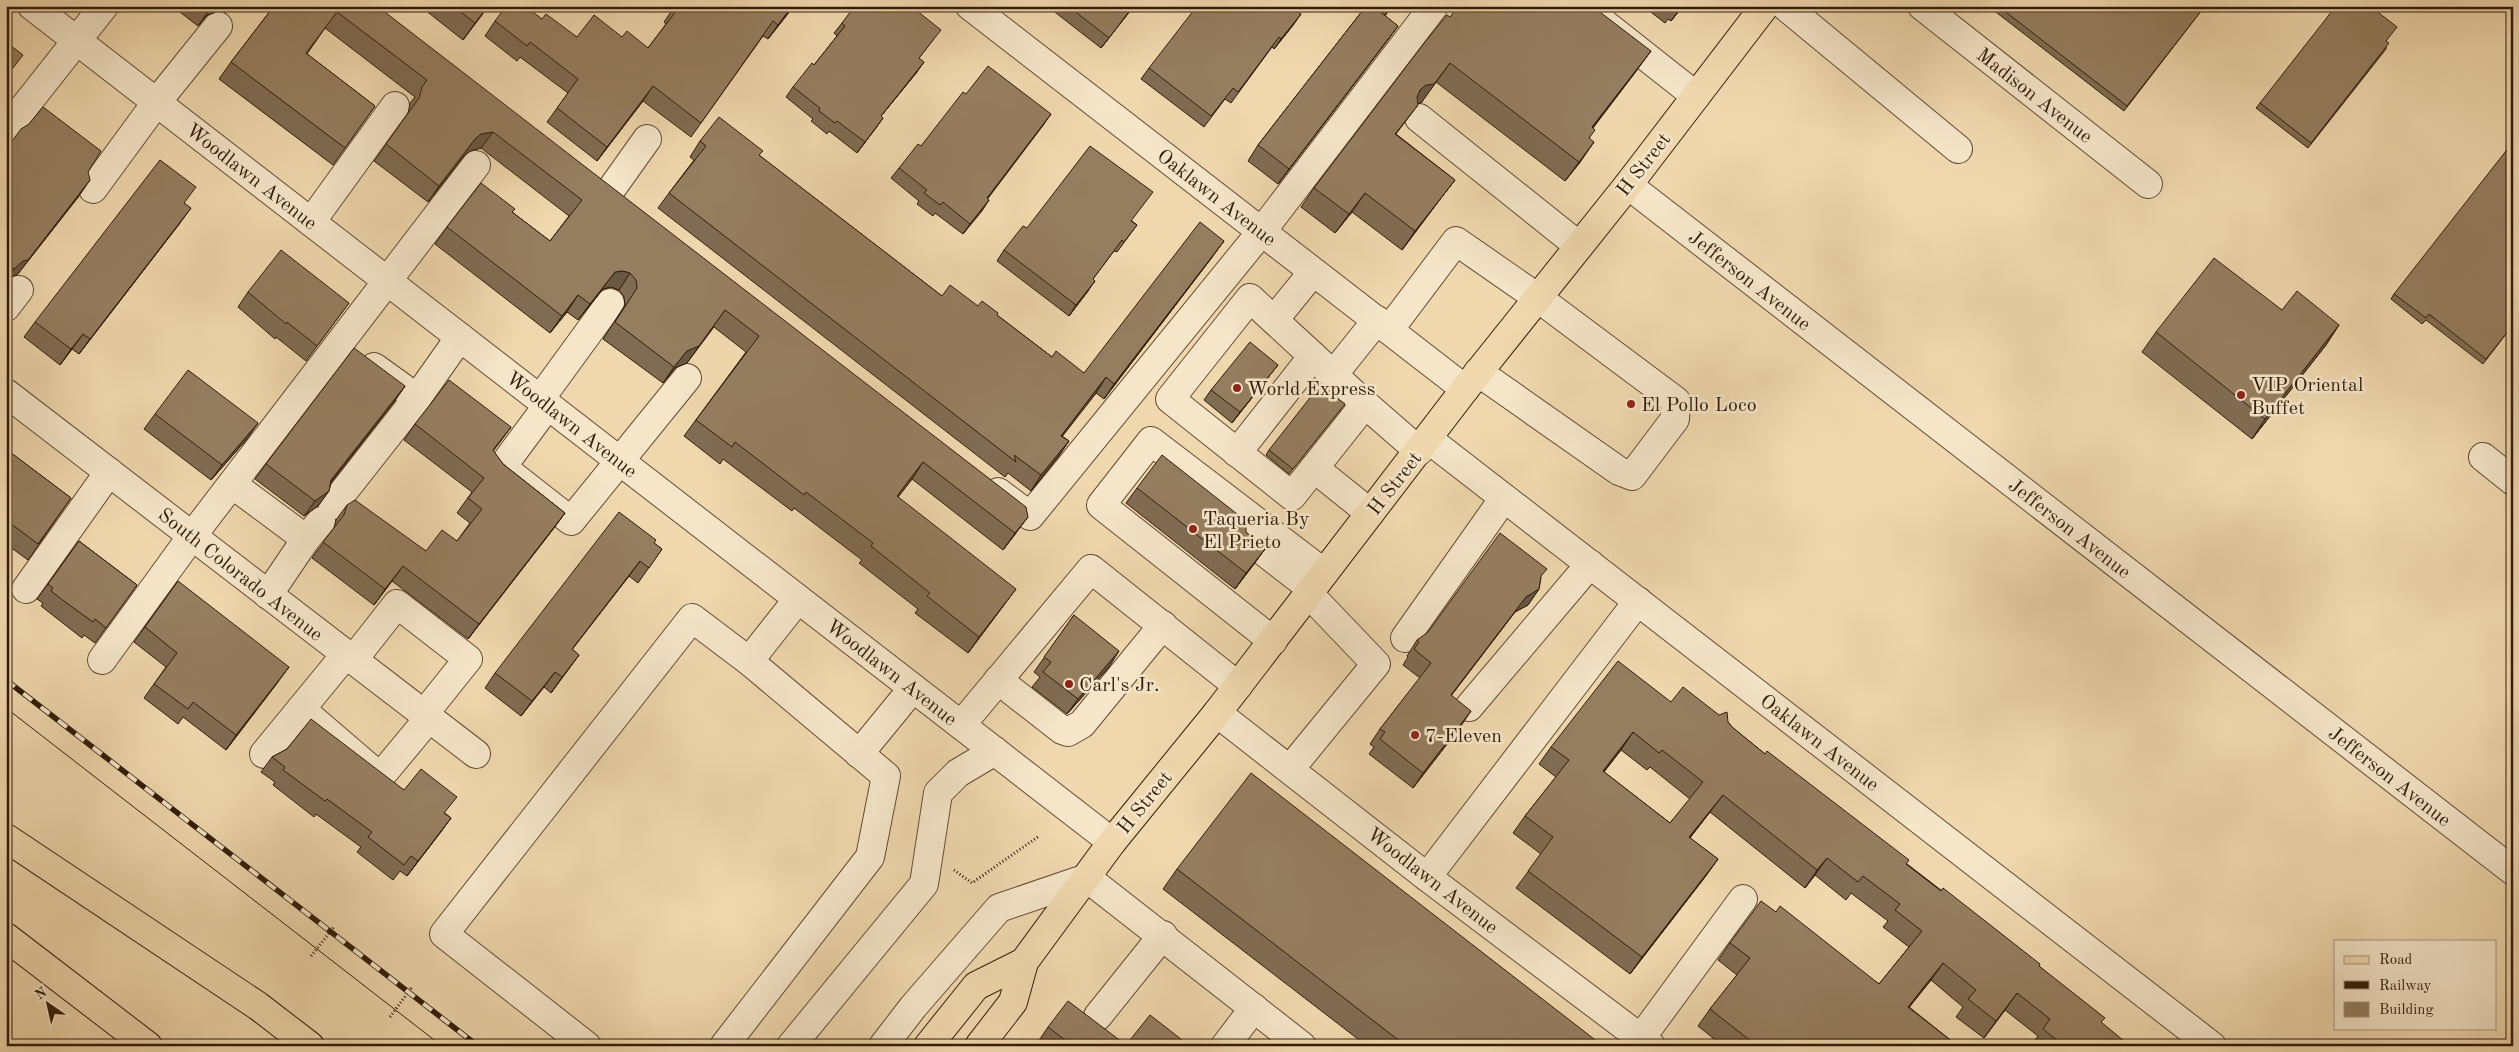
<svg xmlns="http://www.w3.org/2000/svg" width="2519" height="1052" font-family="'Old Standard TT',serif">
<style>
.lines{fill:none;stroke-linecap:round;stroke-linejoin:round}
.minor-casing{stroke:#624b34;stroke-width:30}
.major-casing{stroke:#321c0b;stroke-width:30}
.highway-casing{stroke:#321c0b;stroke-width:30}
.path{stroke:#321c0b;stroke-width:3;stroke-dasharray:1 2.5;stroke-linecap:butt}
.minor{stroke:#f5e6ca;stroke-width:28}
.major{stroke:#f0d8ae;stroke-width:28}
.highway{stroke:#f0d8ae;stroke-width:28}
.tram{stroke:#321c0b;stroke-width:1}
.rail-casing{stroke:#321c0b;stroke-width:5.5}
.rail{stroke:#f5e6ca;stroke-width:4;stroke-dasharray:11;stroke-linecap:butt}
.wall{fill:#806c53;stroke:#321c0b;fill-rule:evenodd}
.shaded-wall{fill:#685843;stroke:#321c0b}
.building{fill:#957e60;stroke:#321c0b;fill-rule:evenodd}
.poi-dot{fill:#8f2418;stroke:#f5e6ca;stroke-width:2}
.labels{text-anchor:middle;stroke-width:5;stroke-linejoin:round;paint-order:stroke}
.street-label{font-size:20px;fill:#321c0b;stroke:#f5e6ca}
.poi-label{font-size:20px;fill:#321c0b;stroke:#f5e6ca;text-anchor:start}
</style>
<rect width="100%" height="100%" fill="#f0d8ae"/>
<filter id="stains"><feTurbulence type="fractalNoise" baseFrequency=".004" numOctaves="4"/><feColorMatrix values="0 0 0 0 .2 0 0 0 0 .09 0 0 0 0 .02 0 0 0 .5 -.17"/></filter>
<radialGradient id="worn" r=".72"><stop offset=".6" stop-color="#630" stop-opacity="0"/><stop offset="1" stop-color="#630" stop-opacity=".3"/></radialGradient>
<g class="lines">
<defs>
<g id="minor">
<polyline points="32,6 1112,842"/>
<polyline points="970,6 1465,389"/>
<polyline points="1582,6 1696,96"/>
<polyline points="1785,6 1958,149"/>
<polyline points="1922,6 2148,184"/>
<polyline points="1419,118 1579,246"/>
<polyline points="6,130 104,6"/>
<polyline points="1628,185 2513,871"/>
<polyline points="93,189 156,103 218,26"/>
<polyline points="610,191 647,139"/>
<polyline points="311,222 395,106"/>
<polyline points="6,307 19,290"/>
<polyline points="1274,320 1313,272"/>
<polyline points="1389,330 1456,241 1538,298 1676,401 1675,419 1632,476 1619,471 1478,372"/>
<polyline points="374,367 417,398 460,337"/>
<polyline points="1333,375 1377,320"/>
<polyline points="6,393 476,754"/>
<polyline points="540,399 610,303"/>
<polyline points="1365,404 1292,496 1170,399 1250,298 1365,404 1419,451"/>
<polyline points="548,405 502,467 571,521 687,378"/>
<polyline points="1428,439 2212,1046"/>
<polyline points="1237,453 1313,356"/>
<polyline points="2483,457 2513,481"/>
<polyline points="1314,468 1370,513"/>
<polyline points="232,484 306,539 268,595"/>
<polyline points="998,492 1030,516 1262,231 1434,6"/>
<polyline points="333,505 417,398"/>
<polyline points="306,539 321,521"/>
<polyline points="1250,541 1312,589"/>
<polyline points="26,589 109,472"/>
<polyline points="1405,638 1504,498"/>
<polyline points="1273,641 1101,505 1151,441 1324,573"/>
<polyline points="102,660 192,536 476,165"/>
<polyline points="353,660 397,604 468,659 424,714"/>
<polyline points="749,661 798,599"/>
<polyline points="998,680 1062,730 1068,732 1082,724 1163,625"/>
<polyline points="1469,707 1590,564"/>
<polyline points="301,709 380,777 429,718"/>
<polyline points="1217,713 1427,877 1651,1046"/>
<polyline points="961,725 1091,569 1238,686"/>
<polyline points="264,754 346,654"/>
<polyline points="859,754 913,688"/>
<polyline points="1290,769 1376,664 1309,594"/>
<polyline points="1427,877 1638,601"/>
<polyline points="1098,1016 1163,935"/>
<polyline points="1641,1038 1743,899"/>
<polyline points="587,1046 444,934 692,618 749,661 886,776 870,857 724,1046"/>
<polyline points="791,1046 924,884 938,793 958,773 995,751"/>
<polyline points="883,1046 913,1007 999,908 1087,878 1302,1046"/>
<polyline points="1225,1046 1254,1008"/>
</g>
<g id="major">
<polyline points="928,1046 976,986 1024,962"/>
<polyline points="979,1046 1013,1002 1024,962 1112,842 1217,713 1465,389 1628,185 1765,6"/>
</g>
<g id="highway">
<polyline points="6,838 258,1006 310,1046"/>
<polyline points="6,937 148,1046"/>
</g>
</defs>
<!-- minor casing -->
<use href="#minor" class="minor-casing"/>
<!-- major casing -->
<use href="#major" class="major-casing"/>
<!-- highway casing -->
<use href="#highway" class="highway-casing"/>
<!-- path -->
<g class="path">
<polyline points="954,870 972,883 1039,836"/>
<polyline points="311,956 334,927"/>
<polyline points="390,1017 412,987"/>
</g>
<!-- minor -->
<use href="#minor" class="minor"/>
<!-- major -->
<use href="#major" class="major"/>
<!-- highway -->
<use href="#highway" class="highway"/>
<!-- tram -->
<polyline class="tram" points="6,708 442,1046"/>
<defs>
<polyline id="rail" points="6,680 478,1046"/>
</defs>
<!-- rail casing -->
<use href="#rail" class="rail-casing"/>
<!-- rail -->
<use href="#rail" class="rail"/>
</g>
<!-- wall -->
<g class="wall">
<polygon points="172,6 222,6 218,11 206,16 198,26"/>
<polygon points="274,6 377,6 1016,533 1003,550 912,479 898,497 1004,605 968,653 915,613 918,609 859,563 862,560 794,508 792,511 723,459 720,464 684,436 746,352 714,327 687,363 675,368 663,383 603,339 625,305 624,297 619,290 611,287 603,289 578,320 567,312 550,333 435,244 447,227 512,212 550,241 569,216 481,148 470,151 464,156 428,202 374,161 408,114 410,103 415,97 325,28 307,54 375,106 333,165 219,79 231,62"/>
<polygon points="420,6 488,6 463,40"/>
<polygon points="675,6 794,6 768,39 763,36 691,137 643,101 597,161 547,122 568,93 520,57 517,61 485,36 495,21 542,19 577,37 622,37 648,48 666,24 664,22"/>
<polygon points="1047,6 1134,6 1101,48"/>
<polygon points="1358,6 1392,6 1385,16 1398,26 1387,41 1278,184 1248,161 1258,145 1363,10"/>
<polygon points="1643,6 1683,6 1671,21 1668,19 1665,23"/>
<polygon points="1988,6 2205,6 2124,111"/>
<polygon points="857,9 933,40 919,58 917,72 881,116 883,118 857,153 829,131 827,134 811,121 813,119 786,97 793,87 814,65 837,36 834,33 842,23"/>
<polygon points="1450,17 1637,70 1593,128 1581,161 1565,181 1436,82 1421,103 1417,103 1418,105 1396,134 1455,180 1441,198 1402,250 1352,212 1335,233 1301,207 1314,188"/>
<polygon points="1294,24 1274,49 1272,47 1231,103 1225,99 1204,127 1141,79 1149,68"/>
<polygon points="2386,41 2386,49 2308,148 2256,108 2260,103"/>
<polygon points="966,94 1044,124 987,198 989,200 963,234 935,213 933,216 917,204 919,201 891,178 899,168 921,146"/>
<polygon points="700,141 760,156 942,296 978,306 997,315 1052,357 1084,373 1213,256 1104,399 1096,393 1062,436 1069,441 1058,457 1031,491 1008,473 1005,477 658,208 669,193 694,160 690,157"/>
<polygon points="6,149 88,172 79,196 17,275 13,276 6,282"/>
<polygon points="185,203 180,223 79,354 72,349 60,365 24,337 35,322"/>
<polygon points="1132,221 1137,225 1117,252 1114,251 1093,279 1088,291 1069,316 997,261 1004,250 1027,228"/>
<polygon points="248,292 349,303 306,361 276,337 275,339 238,307"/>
<polygon points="2394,294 2513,325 2483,364 2426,320 2422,324 2391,299"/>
<polygon points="2282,310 2339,325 2326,345 2252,439 2142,352 2156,332"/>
<polygon points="1270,375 1232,423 1204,400 1211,390"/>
<polygon points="405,386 394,402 331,483 329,491 318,506 304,516 255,479 266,464"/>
<polygon points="1341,409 1289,474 1266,455 1269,450"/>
<polygon points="155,414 247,439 211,480 144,429"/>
<polygon points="415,424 511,427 493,451 503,464 565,513 554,528 468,639 392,581 374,605 312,558 334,528 336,520 347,505 426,551 457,541 470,523 457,513 472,492 404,440"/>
<polygon points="6,449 71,498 28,560 6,544"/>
<polygon points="1137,488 1246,532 1265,549 1254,564 1235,589 1126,503"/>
<polygon points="79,541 137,585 95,643 84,635 82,638 41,606 43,603 37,599"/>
<polygon points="654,543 662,549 638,583 629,576 572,649 579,655 551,693 544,687 521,716 485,688 495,673"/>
<polygon points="1541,577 1539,589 1528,605 1515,612 1451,696 1461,726 1413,788 1369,754 1374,747 1370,744 1380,729 1420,678 1403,665 1408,657 1407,656 1417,640"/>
<polygon points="178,581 278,682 226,750 183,717 178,724 144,698 166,667 134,642"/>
<polygon points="1074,615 1109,667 1067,714 1032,687 1040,677 1034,672"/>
<path d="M1671,702L1728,722L1732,727L1765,754L2039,966L2101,1023L2130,1046H2031L2038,1036L2005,1010L1984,1038L1956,1017L1963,1007L1931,980L1909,1007L1958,1046H1723L1698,1026L1710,1009L1737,975L1718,960L1730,943L1776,912L1879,984L1909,947L1883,927L1888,921L1851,893L1846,900L1815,875L1805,888L1710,812L1690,838L1718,859L1705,877L1630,974L1516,888L1541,854L1513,833L1525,816L1556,777L1539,764L1551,747ZM1621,750L1647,770L1650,767L1690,799L1670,823L1604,772Z"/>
<polygon points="287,749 404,790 445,813 451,818 440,833 407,876 400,871 393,880 357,852 361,847 316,814 314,817 273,785 275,782 261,772 272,757"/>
<polygon points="1177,869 1603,1046 1367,1046 1163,889"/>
<polygon points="1048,1027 1126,1045 1185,1046 1043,1046 1038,1042"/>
</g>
<!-- shaded-wall -->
<g class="shaded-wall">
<polygon points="212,6 222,6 218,11 206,16 198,26"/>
<polygon points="488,6 482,15 463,40 475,23"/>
<polygon points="792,6 794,6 768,39 778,25"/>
<polygon points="1133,6 1134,6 1101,48 1109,38"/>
<polygon points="1391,6 1392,6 1379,23"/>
<polygon points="1682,6 1683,6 1671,21"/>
<polygon points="1301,14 1294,24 1274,49 1281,39"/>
<polygon points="1398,26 1387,41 1278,184 1289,169"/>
<polygon points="1651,51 1637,70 1579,146 1592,127"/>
<polygon points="924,62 917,72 873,126 881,116"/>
<polygon points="1450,63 1421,103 1413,104 1420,90"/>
<polygon points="653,86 643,101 597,161 607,147"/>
<polygon points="1051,114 1044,124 980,209 987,198"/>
<polygon points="883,118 876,128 857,153 865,142"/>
<polygon points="493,132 481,148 470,151 464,156 428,202 439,186 475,139 481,134"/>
<polygon points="1594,142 1581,161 1565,181 1579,162"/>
<polygon points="90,180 79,196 17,275 13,276 6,282 6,281 14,269"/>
<polygon points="1455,180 1441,198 1402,250 1415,231"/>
<polygon points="1365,193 1352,212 1335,233 1349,214"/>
<polygon points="989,200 982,211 963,234 970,224"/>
<polygon points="191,208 180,223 79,354 90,339"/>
<polygon points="1224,241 1213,256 1104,399 1114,384"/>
<polygon points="623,271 630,273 619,290 611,287 603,289 578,320 590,304 615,272"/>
<polygon points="1095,281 1088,291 1069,316 1076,305"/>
<polygon points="578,295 567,312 550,333 562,316"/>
<polygon points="725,310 687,363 675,368 663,383 674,367 687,351"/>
<polygon points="2339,325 2326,345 2252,439 2265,419"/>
<polygon points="83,334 72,349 60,365 71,349"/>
<polygon points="1278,365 1270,375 1232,423 1240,412"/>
<polygon points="1106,377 1096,393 1051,451 1061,436"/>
<polygon points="405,386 394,402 321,495 331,480"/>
<polygon points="258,423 247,439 211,480 222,465"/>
<polygon points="511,427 500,442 482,465 493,450"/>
<polygon points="1069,441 1058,457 1031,491 1041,475"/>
<polygon points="923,462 912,479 886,513 897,496"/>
<polygon points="329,491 318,506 304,516 315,501"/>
<polygon points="565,513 554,528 468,639 479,624"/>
<polygon points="1028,517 1016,533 1003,550 1015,533"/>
<polygon points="1265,549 1254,564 1235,589 1246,573"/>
<polygon points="640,561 629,576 561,664 572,649"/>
<polygon points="403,566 392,581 374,605 385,589"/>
<polygon points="1016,589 968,653 979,637"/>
<polygon points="1539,589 1528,605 1515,612 1440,710 1451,695 1526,597"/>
<polygon points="1119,651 1109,667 1067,714 1078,699"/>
<polygon points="579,655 568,670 551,693 562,677"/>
<polygon points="289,667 278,682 226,750 236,735"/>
<polygon points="555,672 544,687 521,716 532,701"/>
<polygon points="1471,711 1461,726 1413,788 1423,773"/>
<polygon points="1633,732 1621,750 1591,788 1603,771"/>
<polygon points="1723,795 1710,812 1677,854 1689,837"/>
<polygon points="451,818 440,833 407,876 418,861"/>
<polygon points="1827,858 1815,875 1805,888 1817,870"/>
<polygon points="1718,859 1705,877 1630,974 1642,957"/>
<polygon points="1943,963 1931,980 1896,1024 1908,1007"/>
<polygon points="2017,993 2005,1010 1984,1038 1996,1021"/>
</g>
<!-- building -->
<g class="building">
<polygon points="205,6 212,6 209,9"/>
<polygon points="274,6 377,6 1026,507 1028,517 1015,533 923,462 897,496 1016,589 979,637 927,596 930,593 871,546 873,543 806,492 804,495 735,442 732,447 696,420 759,336 725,310 699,346 687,351 674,367 615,322 637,288 636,280 630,273 623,271 615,272 590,304 578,295 562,316 447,227 481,183 515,209 512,212 550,241 582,200 493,132 481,134 475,139 439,186 386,144 419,98 422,87 427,80 337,12 306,53 375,106 345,148 231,62"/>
<polygon points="453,6 488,6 475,23"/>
<polygon points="506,6 525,6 542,19 546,14 577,37 594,15 622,37 627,31 648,48 677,10 674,8 675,6 792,6 778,25 773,21 701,123 653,86 607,147 557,108 578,79 530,42 527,46 495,21"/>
<polygon points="859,6 911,6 941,30 919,58 924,62 881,116 883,118 865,142 837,121 835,123 819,111 820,108 793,87 812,63 814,65 845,26 842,23 854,7 857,9"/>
<polygon points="1068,6 1133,6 1109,38"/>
<polygon points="1197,6 1291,6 1301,14 1281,39 1279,37 1238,92 1233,88 1211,116 1149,68"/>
<polygon points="1366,6 1373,6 1398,26 1289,169 1258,145"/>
<polygon points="1458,6 1592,6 1651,51 1592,127 1595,130 1589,138 1594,142 1579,162 1450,63 1434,84 1426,85 1420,90 1417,97 1418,105 1395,134 1455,180 1415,231 1365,193 1349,214 1314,188 1425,42 1447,15 1450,17"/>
<polygon points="1998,6 2205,6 2127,106"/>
<polygon points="2336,6 2341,7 2342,6 2370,6 2397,27 2386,41 2389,43 2311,143 2260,103"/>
<polygon points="6,42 23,55 6,77"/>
<polygon points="988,66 1051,114 987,198 989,200 970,224 943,202 940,205 924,193 927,190 899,168 918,144 921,146 963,92 966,94"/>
<polygon points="43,107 101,151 88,172 90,180 28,260 23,261 14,269 6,263 6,149 21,129 29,124"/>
<polygon points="719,117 763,151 759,155 942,296 950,285 978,306 982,301 998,313 997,315 1052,357 1056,351 1084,373 1200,222 1224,241 1114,384 1106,377 1061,436 1069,441 1041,475 1014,455 1016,462 669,193 706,146 700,141"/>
<polygon points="2513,142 2513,325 2486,359 2429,314 2426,318 2394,294"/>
<polygon points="1090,146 1153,192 1131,221 1137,225 1124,242 1122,240 1093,279 1095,281 1076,305 1004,250 1023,226 1027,228"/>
<polygon points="160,160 196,187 184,203 191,208 90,339 83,334 71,349 35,322"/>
<polygon points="281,250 349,303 317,346 287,322 286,324 248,292"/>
<polygon points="2214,258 2282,310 2297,291 2339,325 2265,419 2156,332"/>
<polygon points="1250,342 1278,365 1240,412 1211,390"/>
<polygon points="354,348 405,386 331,480 329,491 315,501 266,464"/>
<polygon points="188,370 258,423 222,465 155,414"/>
<polygon points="449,380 511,427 493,450 503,464 565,513 479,624 403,566 385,589 323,542 344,515 347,505 355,500 426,551 442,530 457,541 482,509 468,498 484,478 415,424"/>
<polygon points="1320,385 1345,404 1293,469 1269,450"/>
<polygon points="6,449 71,498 38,544 6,520"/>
<polygon points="1162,455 1246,521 1246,532 1265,549 1246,573 1137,488"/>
<polygon points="619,512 656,540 654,543 662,549 649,568 640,561 572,649 579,655 562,677 555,672 532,701 495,673"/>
<polygon points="1500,533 1547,569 1541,576 1539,589 1526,597 1451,695 1471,711 1423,773 1380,739 1385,732 1380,729 1431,663 1414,649 1419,642 1417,640 1428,632"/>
<polygon points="79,541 137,585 106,628 95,619 93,622 68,604 51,591 53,588 48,584"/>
<polygon points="178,581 289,667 236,735 193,702 188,709 154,684 177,653 145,627"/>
<polygon points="1074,615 1119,651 1078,699 1043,672 1051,662 1044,657"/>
<path d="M1618,661L1671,702L1683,687L1719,715L1727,712L1728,722L1732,727L1765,754L1767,751L1909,860L1906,864L1941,891L1943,888L2040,964L2039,966L2105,1018L2101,1022L2130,1046H2064L2043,1029L2050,1019L2017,993L1996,1021L1968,999L1976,990L1943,963L1908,1007L1958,1046H1757L1710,1009L1750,958L1730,943L1761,901L1776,912L1780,906L1879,984L1922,931L1895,910L1900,904L1863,876L1858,882L1827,858L1817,870L1723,795L1689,837L1718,859L1642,957L1528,871L1553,837L1525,816L1569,760L1551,747ZM1633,732L1659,753L1662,750L1703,782L1670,823L1603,771Z"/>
<polygon points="311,719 404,790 421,769 457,797 444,813 451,818 418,861 411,856 404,865 368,837 372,832 327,799 325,801 283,770 285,767 272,757 287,749"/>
<polygon points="1251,773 1603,1046 1406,1046 1177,869"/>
<polygon points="1068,1001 1126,1045 1150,1015 1186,1043 1184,1046 1073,1046 1048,1027"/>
</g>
<!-- markers -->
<g class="poi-dot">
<circle cx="1237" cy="388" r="5"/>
<circle cx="2241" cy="395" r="5"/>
<circle cx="1631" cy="404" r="5"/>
<circle cx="1193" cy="529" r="5"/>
<circle cx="1069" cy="684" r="5"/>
<circle cx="1415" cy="735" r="5"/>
</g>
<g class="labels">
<!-- street labels -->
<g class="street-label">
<text transform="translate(2035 95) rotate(38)" y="7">Madison Avenue</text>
<text transform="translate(1643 164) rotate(-52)" y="7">H Street</text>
<text transform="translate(252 176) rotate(38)" y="7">Woodlawn Avenue</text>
<text transform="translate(1217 197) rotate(38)" y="7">Oaklawn Avenue</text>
<text transform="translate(1750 280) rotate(38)" y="7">Jefferson Avenue</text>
<text transform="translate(572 424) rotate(38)" y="7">Woodlawn Avenue</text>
<text transform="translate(1394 483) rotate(-52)" y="7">H Street</text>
<text transform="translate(2070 528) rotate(38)" y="7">Jefferson Avenue</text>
<text transform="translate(241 574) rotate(38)" y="7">South Colorado Avenue</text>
<text transform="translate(892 672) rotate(38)" y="7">Woodlawn Avenue</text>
<text transform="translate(1820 742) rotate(38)" y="7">Oaklawn Avenue</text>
<text transform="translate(2390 776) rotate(38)" y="7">Jefferson Avenue</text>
<text transform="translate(1144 802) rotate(-51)" y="7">H Street</text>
<text transform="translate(1433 880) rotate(38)" y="7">Woodlawn Avenue</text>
</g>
<!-- poi labels -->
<g class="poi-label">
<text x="2251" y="391">VIP Oriental<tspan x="2251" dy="23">Buffet</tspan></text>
<text x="1247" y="395">World Express</text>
<text x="1641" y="411">El Pollo Loco</text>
<text x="1203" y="525">Taqueria By<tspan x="1203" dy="23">El Prieto</tspan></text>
<text x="1079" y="691">Carl's Jr.</text>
<text x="1425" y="742">7-Eleven</text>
</g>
</g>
<!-- margin -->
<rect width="2519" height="1052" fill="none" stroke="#f0d8ae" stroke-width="25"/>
<rect x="8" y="8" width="2504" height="1037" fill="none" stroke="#321c0b" stroke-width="2.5"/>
<rect x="12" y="12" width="2494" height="1027" fill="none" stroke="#321c0b"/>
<!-- legend -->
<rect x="2334" y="940" width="162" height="90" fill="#f5e6ca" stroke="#a7957e"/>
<rect x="2344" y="956" width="25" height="8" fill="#f0d8ae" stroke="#a7957e"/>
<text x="2379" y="964" font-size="15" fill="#321c0b">Road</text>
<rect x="2344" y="981" width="25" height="8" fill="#321c0b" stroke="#a7957e"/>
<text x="2379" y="990" font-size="15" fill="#321c0b">Railway</text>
<rect x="2344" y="1002" width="25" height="15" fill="#957e60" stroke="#a7957e"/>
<text x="2379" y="1014" font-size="15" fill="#321c0b">Building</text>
<!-- north arrow -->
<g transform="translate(48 1004) rotate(326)" stroke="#f5e6ca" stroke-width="4" paint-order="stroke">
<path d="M0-4L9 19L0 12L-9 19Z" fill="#321c0b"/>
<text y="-8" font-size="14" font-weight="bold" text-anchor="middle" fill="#321c0b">N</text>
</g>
<rect width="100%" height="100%" filter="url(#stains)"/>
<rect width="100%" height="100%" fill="url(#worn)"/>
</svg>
